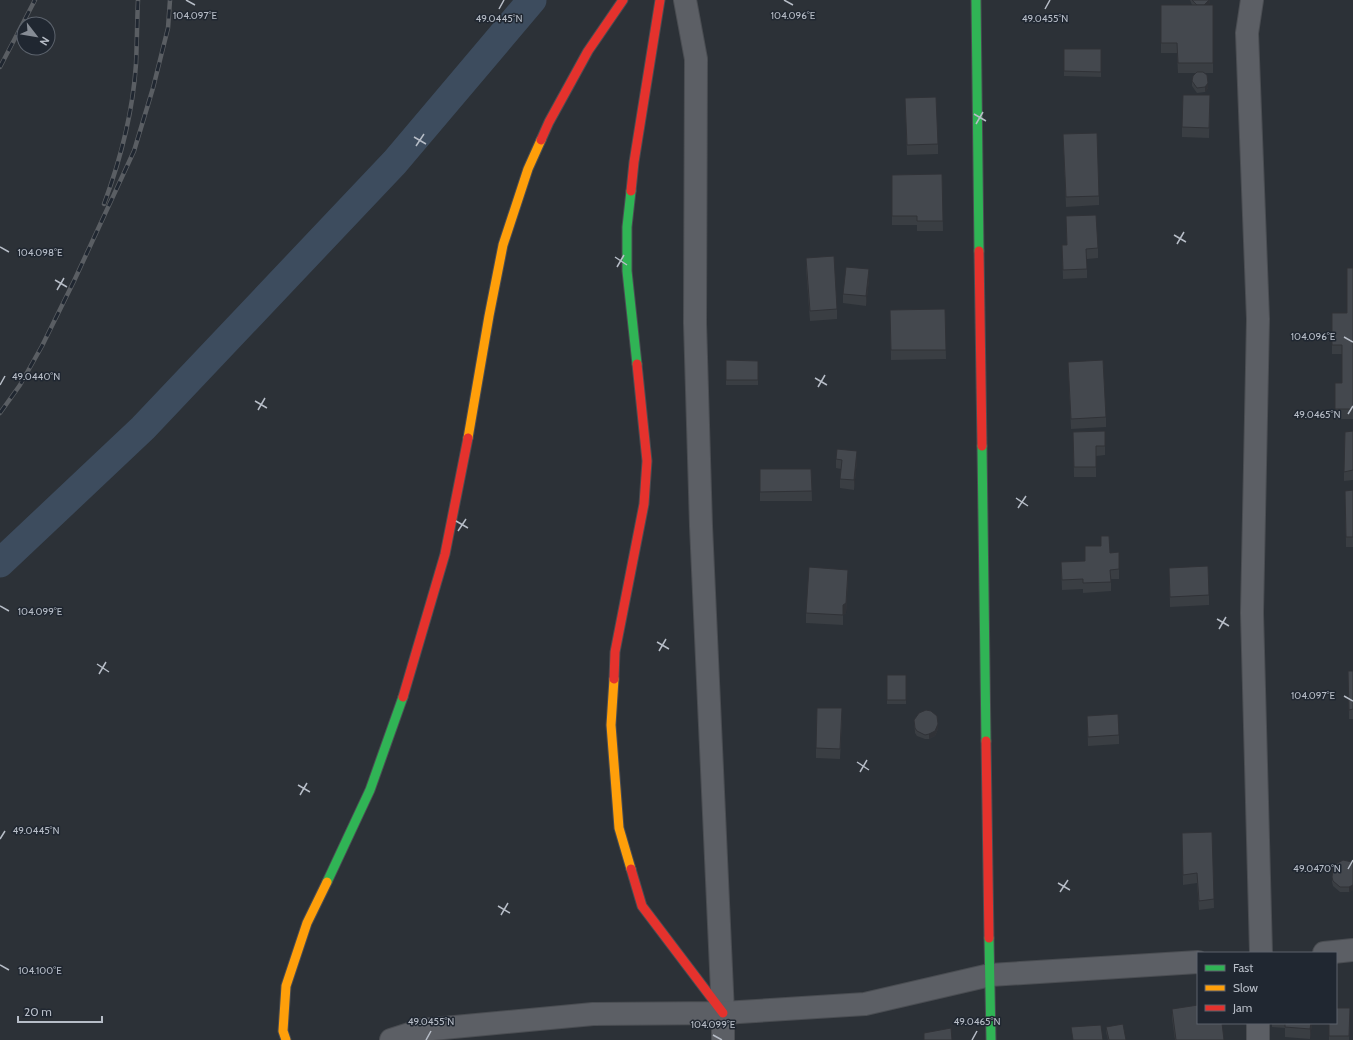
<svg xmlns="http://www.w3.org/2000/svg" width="1353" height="1040" font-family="Cabin,sans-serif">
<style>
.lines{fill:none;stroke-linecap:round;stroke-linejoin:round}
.canal{stroke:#3d4c5e;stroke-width:29}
.street-casing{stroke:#4a4d52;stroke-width:24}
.fast-casing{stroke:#4a4d52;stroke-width:11}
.slow-casing{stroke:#4a4d52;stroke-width:11}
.jam-casing{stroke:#4a4d52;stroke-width:11}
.street{stroke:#5c5f65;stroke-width:22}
.fast{stroke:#30b455;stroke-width:9}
.slow{stroke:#ff9f0a;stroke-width:9}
.jam{stroke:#e5322d;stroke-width:9}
.rail-casing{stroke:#5a5e63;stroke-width:4.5}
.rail{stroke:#202731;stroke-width:3;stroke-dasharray:9;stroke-linecap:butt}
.wall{fill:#3a3e43}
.shaded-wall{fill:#303237}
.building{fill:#44484e;stroke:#303237}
.ticks{fill:none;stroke:#b7bdc7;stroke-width:1.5}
.ticks-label{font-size:10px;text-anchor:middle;fill:#b7bdc7;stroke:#202731;stroke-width:3;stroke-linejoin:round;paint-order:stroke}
</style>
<rect width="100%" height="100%" fill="#2c3137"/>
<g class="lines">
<!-- canal -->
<polyline class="canal" points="0,563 143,428 395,162 532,0"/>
<defs>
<g id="street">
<polyline points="685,0 696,59 695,323 701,526 723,1013 723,1040"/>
<polyline points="1252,0 1247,33 1258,319 1252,613 1261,953"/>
<polyline points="1324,953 1353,950"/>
<polyline points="391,1040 422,1030 593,1014 723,1013 865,1004 990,975 1198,962"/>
<polyline points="1258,1040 1258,1023"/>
</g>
<g id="fast">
<polyline points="976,0 979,251"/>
<polyline points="631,191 627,227 627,271 637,364"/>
<polyline points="982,446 986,741"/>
<polyline points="327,882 370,790 403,697"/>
<polyline points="989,938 991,1040"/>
</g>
<g id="slow">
<polyline points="468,438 489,316 503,245 528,169 541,140"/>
<polyline points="614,679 611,725 619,828 631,869"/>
<polyline points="286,1040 283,1031 286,986 307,923 327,882"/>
</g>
<g id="jam">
<polyline points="541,140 549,122 588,51 623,0"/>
<polyline points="631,191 634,162 660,0"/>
<polyline points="979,251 982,446"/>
<polyline points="614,679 615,652 644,504 647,461 637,364"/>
<polyline points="403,697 445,554 468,438"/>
<polyline points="986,741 989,938"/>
<polyline points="631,869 642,906 723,1013"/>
</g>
</defs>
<!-- street casing -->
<use href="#street" class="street-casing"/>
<!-- fast casing -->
<use href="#fast" class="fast-casing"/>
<!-- slow casing -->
<use href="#slow" class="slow-casing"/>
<!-- jam casing -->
<use href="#jam" class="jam-casing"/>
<!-- street -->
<use href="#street" class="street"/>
<!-- fast -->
<use href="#fast" class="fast"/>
<!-- slow -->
<use href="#slow" class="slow"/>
<!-- jam -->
<use href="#jam" class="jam"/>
<defs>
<g id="rail">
<polyline points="0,67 35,0"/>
<path d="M104,204C120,161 133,110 136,64C137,43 137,21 138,0"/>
<polyline points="0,413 20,385 42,346 74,281 134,151 153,88 168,28 170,0"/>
</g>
</defs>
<!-- rail casing -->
<use href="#rail" class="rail-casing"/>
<!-- rail -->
<use href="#rail" class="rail"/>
</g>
<!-- wall -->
<g class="wall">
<polygon points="1190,0 1210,0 1209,5 1213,5 1213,73 1204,73 1208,88 1205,92 1197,93 1192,86 1192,81 1196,73 1178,73 1177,53 1161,53 1161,5 1192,5"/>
<polygon points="1101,49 1101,77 1064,76 1064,71"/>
<polygon points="905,98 938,144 938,154 907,155"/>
<polygon points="1210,105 1209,138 1182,137 1182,127"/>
<polygon points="1063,134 1099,196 1099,205 1066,207"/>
<polygon points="942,174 943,231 917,231 917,225 892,225 892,175"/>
<polygon points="1066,216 1098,248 1098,258 1087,259 1087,278 1063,279 1062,245 1067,245"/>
<polygon points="806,258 837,309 837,319 810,321 806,268"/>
<polygon points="1353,268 1353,419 1335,419 1335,383 1342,383 1342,354 1332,354 1332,313 1347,313"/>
<polygon points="869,279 866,306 843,303 843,294"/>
<polygon points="945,309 946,359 891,360 890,310"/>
<polygon points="726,360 758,361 758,385 726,385"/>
<polygon points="1068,362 1106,417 1106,427 1071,429"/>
<polygon points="1105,431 1105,455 1096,456 1096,477 1074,477 1073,432"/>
<polygon points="1353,431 1353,480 1344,481 1344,472"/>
<polygon points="836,459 857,460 854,490 840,488 840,479 841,469 836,468"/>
<polygon points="760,469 811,469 812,501 760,501"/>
<polygon points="1353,490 1353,547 1346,547 1345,491"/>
<polygon points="1085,546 1110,553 1119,569 1119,579 1111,579 1111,591 1083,593 1083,589 1062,590 1061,562 1085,561"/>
<polygon points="1169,568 1209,595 1209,605 1170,607"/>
<polygon points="848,580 846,613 843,615 843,625 806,623 806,613"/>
<polygon points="1348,671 1353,671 1353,719 1349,719"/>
<rect x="887" y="675" width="19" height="29"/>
<polygon points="1087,716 1119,735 1119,744 1088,746"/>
<polygon points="842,718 840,759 816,758 816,748"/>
<polygon points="914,720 938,729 935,736 929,739 925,739 917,736 915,733"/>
<polygon points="1212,832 1214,908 1199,910 1197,883 1183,885 1182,833"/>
<polygon points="1353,863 1353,890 1349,892 1340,892 1333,886 1332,882 1332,877"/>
<polygon points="1350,1008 1349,1040 1329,1040 1329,1023"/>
<polygon points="1172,1009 1224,1040 1175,1040 1172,1018"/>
<polygon points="1272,1023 1312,1023 1310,1039 1285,1037 1285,1028 1272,1027"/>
<polygon points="1106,1027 1126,1040 1108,1040 1106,1032"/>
</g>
<!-- shaded-wall -->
<g class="shaded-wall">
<polygon points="1209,0 1210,0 1209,5 1204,5"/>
<polygon points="1208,83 1208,88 1205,92 1205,87"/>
<polygon points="869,269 869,279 866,306 866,296"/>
<polygon points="857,451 857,460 854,490 854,480"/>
<polygon points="848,570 848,580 846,613 843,615 843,625 843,605"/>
<polygon points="938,724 938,729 935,736 929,739 929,734"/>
<polygon points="1353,885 1353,890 1349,892 1349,887"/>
<polygon points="1311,1023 1312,1023 1310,1039 1310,1029"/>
</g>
<!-- building -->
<g class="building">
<polygon points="1192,0 1209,0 1204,5 1197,5"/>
<polygon points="1161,5 1213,5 1213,63 1178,63 1177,43 1161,43"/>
<polygon points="1064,49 1101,49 1101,72 1064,71"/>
<polygon points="1197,72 1203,72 1207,75 1208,83 1205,87 1197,88 1192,81 1193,76"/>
<polygon points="1183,95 1210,95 1209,128 1182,127"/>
<polygon points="936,97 938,144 907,145 905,98"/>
<polygon points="1097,133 1099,196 1066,197 1063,134"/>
<polygon points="942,174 943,221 917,221 917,216 892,216 892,175"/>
<polygon points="1096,215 1098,248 1086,249 1087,269 1063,270 1062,245 1067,245 1066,216"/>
<polygon points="834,256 837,309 810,311 806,258"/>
<polygon points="846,267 869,269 866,296 843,294"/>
<polygon points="1347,268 1353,268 1353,409 1335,409 1335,383 1342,383 1342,345 1332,345 1332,313 1347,313"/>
<polygon points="945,309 946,350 891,350 890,310"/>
<polygon points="726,360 758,361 758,380 726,380"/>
<polygon points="1103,360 1106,417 1071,419 1068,362"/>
<polygon points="1105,431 1105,446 1096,446 1096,467 1074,467 1073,432"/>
<polygon points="1353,431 1353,470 1344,472 1345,432"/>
<polygon points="837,449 857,451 854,480 840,479 842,460 836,459"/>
<polygon points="760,469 811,469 812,491 760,492"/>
<polygon points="1353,490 1353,537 1346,537 1345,491"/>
<polygon points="1101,536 1109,536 1110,553 1119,552 1119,569 1110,570 1111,582 1083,583 1083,579 1062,580 1061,562 1085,561 1085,546 1101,546"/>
<polygon points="1208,566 1209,595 1170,597 1169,568"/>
<polygon points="809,567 848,570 846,603 843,605 843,615 806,613"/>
<polygon points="1348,671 1353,671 1353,709 1349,710"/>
<rect x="887" y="675" width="19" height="25"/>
<polygon points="817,708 842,708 840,749 816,748"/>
<polygon points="926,710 931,711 937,716 938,724 935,731 929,734 925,735 917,731 915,728 914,720 919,713"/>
<polygon points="1118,714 1119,735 1088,737 1087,716"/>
<polygon points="1212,832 1214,899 1199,901 1197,873 1183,875 1182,833"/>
<polygon points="1343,860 1352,862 1353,863 1353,885 1349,887 1340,887 1333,881 1332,877 1333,868 1336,864"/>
<polygon points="1198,1005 1198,1023 1222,1023 1224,1040 1176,1040 1172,1009"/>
<polygon points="1336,1008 1350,1008 1349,1036 1329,1036 1329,1023 1336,1023"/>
<polygon points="1285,1023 1311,1023 1310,1029 1285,1027"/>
<polygon points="1123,1024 1126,1040 1109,1040 1106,1027"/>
<polygon points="1101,1025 1103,1040 1073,1040 1071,1027"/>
<polygon points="951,1028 952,1040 924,1040 924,1033"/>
</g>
<!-- ticks -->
<path class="ticks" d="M186,0L195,5M784,0L793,5M499,9L504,0M1045,9L1050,0M974,114L986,121M976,124L983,112M414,137L426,144M416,146L424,134M1174,235L1186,242M1177,244L1184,232M0,247L9,252M615,257L627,265M617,267L624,255M55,280L67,287M57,290L64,278M1344,337L1353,342M815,378L827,385M0,385L5,376M818,387L825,375M255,401L267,408M258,410L265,398M1348,414L1353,406M1016,498L1028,506M1018,508L1026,496M456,521L468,528M458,531L466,519M0,606L9,611M1217,619L1229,626M1219,629L1226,617M657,642L669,649M659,651L666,639M97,664L109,672M99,674L106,662M1344,696L1353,701M857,762L869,770M860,772L867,760M298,785L310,792M300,795L307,783M0,839L5,831M1348,869L1353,860M1058,883L1070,890M1060,892L1068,880M498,906L510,913M501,915L508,903M0,965L9,970M713,1035L722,1040M426,1040L431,1031M972,1040L977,1031"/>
<g class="ticks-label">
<text x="195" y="19">104.097°E</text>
<text x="793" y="19">104.096°E</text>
<text x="499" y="22">49.0445°N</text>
<text x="1045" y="22">49.0455°N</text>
<text x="40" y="256">104.098°E</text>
<text x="1313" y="340">104.096°E</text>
<text x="36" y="380">49.0440°N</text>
<text x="1317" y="418">49.0465°N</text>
<text x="40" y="615">104.099°E</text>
<text x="1313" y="699">104.097°E</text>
<text x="36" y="834">49.0445°N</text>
<text x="1317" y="872">49.0470°N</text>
<text x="40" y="974">104.100°E</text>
<text x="431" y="1025">49.0455°N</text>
<text x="977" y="1025">49.0465°N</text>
<text x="713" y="1028">104.099°E</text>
</g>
<!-- legend -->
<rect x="1197" y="952" width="140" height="72" fill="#202731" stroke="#5c636d"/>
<rect x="1205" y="965" width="20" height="6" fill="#30b455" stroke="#5c636d"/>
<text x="1233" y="972" font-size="12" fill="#b7bdc7">Fast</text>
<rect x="1205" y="985" width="20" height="6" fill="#ff9f0a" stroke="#5c636d"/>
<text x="1233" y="992" font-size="12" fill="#b7bdc7">Slow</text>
<rect x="1205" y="1005" width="20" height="6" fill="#e5322d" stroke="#5c636d"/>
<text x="1233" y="1012" font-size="12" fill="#b7bdc7">Jam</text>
<!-- north arrow -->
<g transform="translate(36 36) rotate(121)"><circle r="19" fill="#202731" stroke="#5c636d"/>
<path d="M0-3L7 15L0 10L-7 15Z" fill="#868c95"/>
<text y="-6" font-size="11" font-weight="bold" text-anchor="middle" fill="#b7bdc7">N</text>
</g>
<!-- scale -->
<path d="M18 1016v6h84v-6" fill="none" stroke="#b7bdc7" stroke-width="2"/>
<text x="24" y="1016" font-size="12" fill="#b7bdc7" stroke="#202731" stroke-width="3" paint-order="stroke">20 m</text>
</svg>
